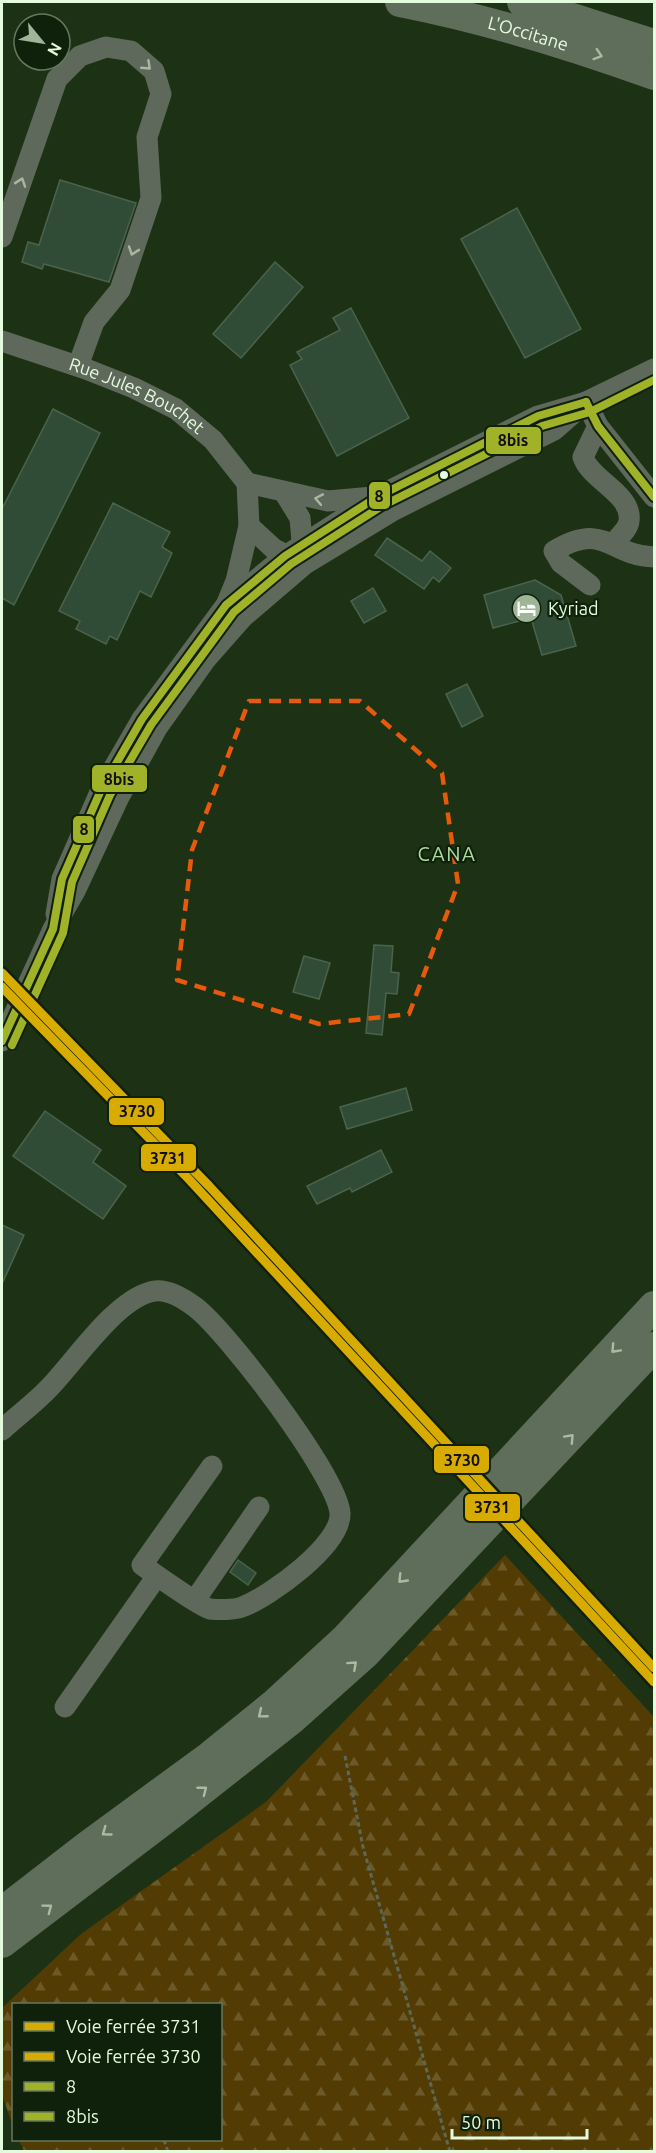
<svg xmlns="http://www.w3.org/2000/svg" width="656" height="2153" font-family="Ubuntu,sans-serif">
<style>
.forest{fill:url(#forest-firs)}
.building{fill:#314c36;stroke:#4b624d;stroke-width:1.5}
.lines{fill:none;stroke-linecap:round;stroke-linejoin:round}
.path{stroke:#5d6958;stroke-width:3;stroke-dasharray:4.5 3;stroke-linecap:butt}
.minor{stroke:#5e695b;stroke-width:21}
.highway{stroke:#5f6e5a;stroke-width:30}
.bus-1-casing{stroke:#10210b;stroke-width:12}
.bus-2-casing{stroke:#10210b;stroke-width:12}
.bus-1{stroke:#a0b227;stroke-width:8}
.bus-2{stroke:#a0b227;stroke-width:8}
.rail-1-casing{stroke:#10210b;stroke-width:14}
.rail-2-casing{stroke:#10210b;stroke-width:14}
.rail-1{stroke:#d8ab00;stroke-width:9}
.rail-2{stroke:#d8ab00;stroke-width:9}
.oneway{stroke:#a8bca2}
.oneway2{stroke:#a8b9a2}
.marked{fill:none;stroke:#e8590c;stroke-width:4.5;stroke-dasharray:12 8;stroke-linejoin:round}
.bus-dot{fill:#e4fbdd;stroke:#10210b;stroke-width:2}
.labels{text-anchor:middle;stroke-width:4.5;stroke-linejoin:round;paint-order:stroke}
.street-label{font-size:18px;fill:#e4fbdd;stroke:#10210b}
.poi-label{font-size:18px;fill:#e4fbdd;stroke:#10210b;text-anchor:start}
.neighbourhood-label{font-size:20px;letter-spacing:1.5px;fill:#aedca0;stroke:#10210b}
.line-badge{stroke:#10210b;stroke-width:2}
.pale-badge-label{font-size:16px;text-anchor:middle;font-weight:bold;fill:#111}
</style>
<defs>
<pattern id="forest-firs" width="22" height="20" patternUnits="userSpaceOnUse" patternTransform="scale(1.5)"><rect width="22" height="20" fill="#523c04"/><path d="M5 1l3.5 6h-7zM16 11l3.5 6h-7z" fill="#6b5928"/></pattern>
</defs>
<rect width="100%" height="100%" fill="#1d3214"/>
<!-- forest -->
<polygon class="forest" points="505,1555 654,1717 654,2151 24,2151 19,2140 220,2140 220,2004 14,2004 13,2126 2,2095 2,2008 81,1934 266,1802"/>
<!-- building -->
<g class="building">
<polygon points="60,180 136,203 109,282 44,264 42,269 22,262 28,242 39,245"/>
<polygon points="517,208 581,329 525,358 461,239"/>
<polygon points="275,262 303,287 241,358 213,334"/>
<polygon points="351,308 409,418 337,456 290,365 302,359 297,352 340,330 333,318"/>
<polygon points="53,409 100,433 14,605 2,598 2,509"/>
<polygon points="113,503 170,532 162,547 172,553 151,597 140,591 117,640 110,636 106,644 76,629 80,621 59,611"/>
<polygon points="387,538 422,561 430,551 451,568 439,582 433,577 424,589 375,555"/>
<polygon points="535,580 561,595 576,646 542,655 531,618 493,628 484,595"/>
<polygon points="373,588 386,611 364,623 351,601"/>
<polygon points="467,684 483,716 462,727 446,694"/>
<polygon points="374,945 393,946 391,972 399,973 397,994 386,993 382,1035 366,1033"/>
<polygon points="304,956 330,963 319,999 293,992"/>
<polygon points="406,1088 412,1110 347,1129 340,1107"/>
<polygon points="45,1111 101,1150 93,1162 126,1186 103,1219 13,1156"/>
<polygon points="381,1150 392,1172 352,1192 350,1188 317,1204 307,1186"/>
<polygon points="2,1225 24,1235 2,1284"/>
<polygon points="238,1560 256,1573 248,1585 230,1572"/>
</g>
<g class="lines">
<!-- path -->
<g class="path">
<polyline points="345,1756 363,1847 450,2152"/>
<polyline points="164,2140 168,2152"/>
</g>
<!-- minor -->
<g class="minor">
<polyline points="2,237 57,79 80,56 106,47 131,51 154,71 161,94 147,137 151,198 120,290 94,322 78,366"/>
<path id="s1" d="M2,341L86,369L134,388L176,409L213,440L247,483"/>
<polyline points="593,416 598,426 654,497"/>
<path d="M598,426L583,457C590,480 633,494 629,521C628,530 618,537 613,544"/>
<polyline points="284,492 300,518 303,554"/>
<polyline points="249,526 274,549 296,560"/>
<path d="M590,585L561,563L554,551C605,520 609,556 654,557"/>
<polyline points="227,603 236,581 249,526 247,483 328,501 373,497"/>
<polyline points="56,914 62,879 101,790 142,719 226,605 285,556 377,497 538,416 586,402 654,369"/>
<polyline points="2,1041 53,929 75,891 118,799 157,728 206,659 243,617 305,564 394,510 554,430 586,402"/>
<path d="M2,1430C17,1416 35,1403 49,1388C76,1360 114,1302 150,1292C165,1287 183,1298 195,1307C227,1331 337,1476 340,1513C342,1545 269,1597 242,1607C234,1610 219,1610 210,1609C201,1607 153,1573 142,1565L212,1466"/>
<polyline points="195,1600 259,1507"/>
<polyline points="65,1707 157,1576"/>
</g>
<!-- highway -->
<g class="highway">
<path id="s2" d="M400,2C487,19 571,45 654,75"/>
<polyline points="522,2 654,44"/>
<polyline points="2,1912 87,1846 210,1756 273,1705 346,1638 654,1306"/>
<polyline points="2,1943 173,1813 291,1720 366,1653 654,1347"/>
</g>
<defs>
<g id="bus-1">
<polyline points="586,402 598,426 654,497"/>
<polyline points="2,1041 53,929 62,879 101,790 142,719 226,605 285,556 377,497 538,416 586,402"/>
</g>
<polyline id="bus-2" points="12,1045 63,933 72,882 110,795 151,725 234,612 291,564 382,506 542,426 590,412 654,380"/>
</defs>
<!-- bus-1 casing -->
<use href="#bus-1" class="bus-1-casing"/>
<!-- bus-2 casing -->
<use href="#bus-2" class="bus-2-casing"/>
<!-- bus-1 -->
<use href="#bus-1" class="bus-1"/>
<!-- bus-2 -->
<use href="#bus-2" class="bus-2"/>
<defs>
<polyline id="rail-1" points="2,987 185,1175 654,1682"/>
<polyline id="rail-2" points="2,973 209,1186 654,1668"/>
</defs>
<!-- rail-1 casing -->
<use href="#rail-1" class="rail-1-casing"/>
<!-- rail-2 casing -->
<use href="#rail-2" class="rail-2-casing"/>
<!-- rail-1 -->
<use href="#rail-1" class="rail-1"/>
<!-- rail-2 -->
<use href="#rail-2" class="rail-2"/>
</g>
<!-- one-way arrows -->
<defs><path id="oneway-chevron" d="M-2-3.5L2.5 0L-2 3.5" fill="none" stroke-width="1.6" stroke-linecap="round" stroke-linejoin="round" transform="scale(1.5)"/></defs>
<g class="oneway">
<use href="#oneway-chevron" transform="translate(598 55) rotate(18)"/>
<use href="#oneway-chevron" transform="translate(615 1349) rotate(133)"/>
<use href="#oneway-chevron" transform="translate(570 1438) rotate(-47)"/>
<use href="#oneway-chevron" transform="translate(402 1579) rotate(134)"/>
<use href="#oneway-chevron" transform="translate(353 1665) rotate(-42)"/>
<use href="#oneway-chevron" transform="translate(262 1714) rotate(141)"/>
<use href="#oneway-chevron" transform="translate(203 1790) rotate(-38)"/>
<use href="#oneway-chevron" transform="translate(106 1832) rotate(144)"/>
<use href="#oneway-chevron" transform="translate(48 1908) rotate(-37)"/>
</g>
<g class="oneway2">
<use href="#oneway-chevron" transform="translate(147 66) rotate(43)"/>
<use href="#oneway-chevron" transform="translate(21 182) rotate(-71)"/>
<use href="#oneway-chevron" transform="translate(133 251) rotate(109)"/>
<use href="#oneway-chevron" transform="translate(319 499) rotate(-169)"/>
</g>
<!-- marked area -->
<path class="marked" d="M249,701H360L442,773L458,884L409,1014L319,1024L177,980L192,850Z"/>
<!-- icons -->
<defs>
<symbol id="hotel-disc" viewBox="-11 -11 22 22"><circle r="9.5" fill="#9eb597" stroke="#10210b"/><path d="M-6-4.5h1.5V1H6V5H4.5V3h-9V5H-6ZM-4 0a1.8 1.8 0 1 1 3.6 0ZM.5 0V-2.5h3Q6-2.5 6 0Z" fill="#fff"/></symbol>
</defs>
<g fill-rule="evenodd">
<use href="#hotel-disc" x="510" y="592" width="33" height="33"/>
</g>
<!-- markers -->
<circle class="bus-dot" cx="444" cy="475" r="5"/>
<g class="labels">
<!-- street labels -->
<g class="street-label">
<text dy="6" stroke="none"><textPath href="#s2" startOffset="132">L'Occitane</textPath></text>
<text dy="6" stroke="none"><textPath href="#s1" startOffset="146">Rue Jules Bouchet</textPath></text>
</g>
<!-- poi labels -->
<g class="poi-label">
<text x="548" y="615">Kyriad</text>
</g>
<!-- neighbourhood labels -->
<g class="neighbourhood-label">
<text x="447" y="861">CANA</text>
</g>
</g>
<g class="line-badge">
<rect x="485" y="426" width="57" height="29" rx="6" fill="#a0b227"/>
<rect x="368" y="481" width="23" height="29" rx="6" fill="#a0b227"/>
<rect x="91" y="764" width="57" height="29" rx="6" fill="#a0b227"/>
<rect x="72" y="815" width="23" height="29" rx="6" fill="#a0b227"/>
<rect x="108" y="1097" width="57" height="29" rx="6" fill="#d8ab00"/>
<rect x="140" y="1143" width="57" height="29" rx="6" fill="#d8ab00"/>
<rect x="433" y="1445" width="57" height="29" rx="6" fill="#d8ab00"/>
<rect x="464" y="1493" width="57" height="29" rx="6" fill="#d8ab00"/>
</g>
<g class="pale-badge-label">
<text x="513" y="446">8bis</text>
<text x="379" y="502">8</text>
<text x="119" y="785">8bis</text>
<text x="84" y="835">8</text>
<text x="137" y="1117">3730</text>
<text x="168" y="1164">3731</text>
<text x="462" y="1466">3730</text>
<text x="492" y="1513">3731</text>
</g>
<!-- border -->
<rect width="656" height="2153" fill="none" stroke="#e4fbdd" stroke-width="6"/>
<!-- legend -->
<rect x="12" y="2003" width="210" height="138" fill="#10210b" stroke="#65785f" stroke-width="1.5"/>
<rect x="24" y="2022" width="30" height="9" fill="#d8ab00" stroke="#65785f" stroke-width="1.5"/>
<text x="66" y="2033" font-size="18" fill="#e4fbdd">Voie ferrée 3731</text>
<rect x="24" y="2052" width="30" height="9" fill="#d8ab00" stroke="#65785f" stroke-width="1.5"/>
<text x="66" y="2063" font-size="18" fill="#e4fbdd">Voie ferrée 3730</text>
<rect x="24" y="2082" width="30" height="9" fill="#a0b227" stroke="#65785f" stroke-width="1.5"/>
<text x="66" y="2093" font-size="18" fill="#e4fbdd">8</text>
<rect x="24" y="2112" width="30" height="9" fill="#a0b227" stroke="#65785f" stroke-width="1.5"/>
<text x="66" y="2123" font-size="18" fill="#e4fbdd">8bis</text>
<!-- north arrow -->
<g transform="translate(42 42) rotate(120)"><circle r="28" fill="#10210b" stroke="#65785f" stroke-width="1.5"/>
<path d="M0-4.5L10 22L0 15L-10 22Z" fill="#9eb597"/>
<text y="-9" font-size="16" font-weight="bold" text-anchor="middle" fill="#e4fbdd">N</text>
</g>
<!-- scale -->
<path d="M452 2129v9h135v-9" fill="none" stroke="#e4fbdd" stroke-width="3"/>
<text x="461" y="2129" font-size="18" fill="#e4fbdd" stroke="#10210b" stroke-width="4.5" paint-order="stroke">50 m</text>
</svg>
